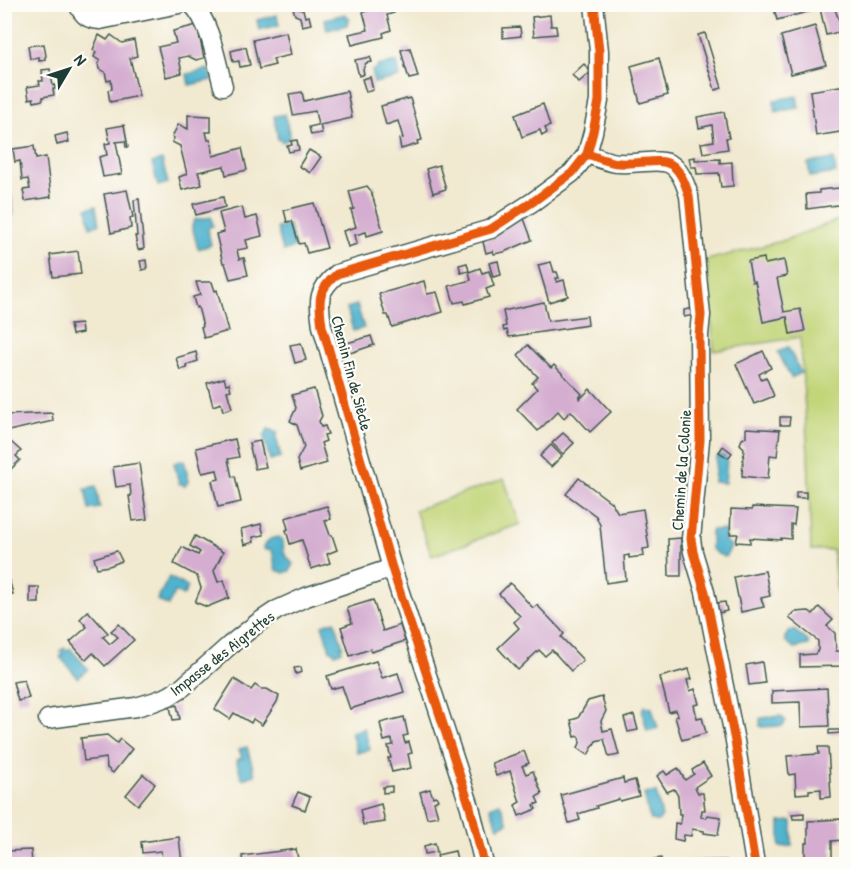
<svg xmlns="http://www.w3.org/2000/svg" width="851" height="869" font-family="'Patrick Hand',sans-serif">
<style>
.green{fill:#c2d579;stroke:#708956;stroke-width:1.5}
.water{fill:#50b2ce;stroke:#387881;stroke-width:1.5}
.building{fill:#d4add0}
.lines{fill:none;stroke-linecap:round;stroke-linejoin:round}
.minor-casing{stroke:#3e574b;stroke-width:21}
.minor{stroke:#fff;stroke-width:18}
.cycleway-casing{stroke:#fdfcf7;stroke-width:13}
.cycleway{stroke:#e8590c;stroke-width:9}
.labels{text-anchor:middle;stroke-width:4.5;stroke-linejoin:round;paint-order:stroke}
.street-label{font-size:16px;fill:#1f3d34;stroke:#fdfcf7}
</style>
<rect width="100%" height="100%" fill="#fdfcf7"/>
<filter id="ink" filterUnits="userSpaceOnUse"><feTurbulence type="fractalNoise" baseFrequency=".0167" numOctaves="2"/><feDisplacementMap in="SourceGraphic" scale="12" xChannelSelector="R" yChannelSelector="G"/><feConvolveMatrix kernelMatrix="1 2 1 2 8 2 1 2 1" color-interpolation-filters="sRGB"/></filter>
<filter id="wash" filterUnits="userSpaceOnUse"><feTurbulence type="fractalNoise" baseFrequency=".008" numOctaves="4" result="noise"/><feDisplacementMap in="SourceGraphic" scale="24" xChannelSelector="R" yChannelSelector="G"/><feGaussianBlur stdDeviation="1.35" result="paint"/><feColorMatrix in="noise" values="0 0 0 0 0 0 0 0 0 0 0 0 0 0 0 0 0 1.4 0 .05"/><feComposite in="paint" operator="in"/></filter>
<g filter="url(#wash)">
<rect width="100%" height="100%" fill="#f1e9d0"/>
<!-- green -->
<g class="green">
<polygon points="846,217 846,647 840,627 833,550 811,550 808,453 800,337 714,351 707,260 782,241"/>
<polygon points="504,479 520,524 432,556 415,510"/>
</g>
<!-- water -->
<g class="water">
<polygon points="345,14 350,19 347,25 327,30 325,19"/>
<polygon points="277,15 279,25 259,30 257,20"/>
<polygon points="397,62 400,77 374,83 372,70 378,69 377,66"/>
<polygon points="209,69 212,80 189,85 187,74"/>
<polygon points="797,96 799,108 775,112 774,100"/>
<polygon points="285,114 290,137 287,140 283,142 278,139 274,116"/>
<polygon points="834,159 836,173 810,177 808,163"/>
<polygon points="162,160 168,183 158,186 152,163"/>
<polygon points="11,195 13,214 10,217 5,215 5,196"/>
<polygon points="96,206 99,224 90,227 87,208"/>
<polygon points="211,217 213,226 209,227 208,230 211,245 198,249 192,226 194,220"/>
<polygon points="289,225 295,247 283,251 277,228"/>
<polygon points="357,305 364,328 353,331 347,308"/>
<polygon points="788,347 801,373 791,378 778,352"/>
<polygon points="268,429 278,432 276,437 281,457 270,460 264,437"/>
<polygon points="719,455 724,456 727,459 725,483 714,482 716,458"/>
<polygon points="184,460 189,481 184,486 181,483 179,484 174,463"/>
<polygon points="96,487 100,508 89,510 85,489"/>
<polygon points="712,530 723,530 725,531 725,541 732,546 725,557 718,554 711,549 711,531"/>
<path d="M278,537L283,541L284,553L293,564L290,571L284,573L276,570C272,563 277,557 270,549L265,550L263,547L270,539Z"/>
<polygon points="169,577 188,587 183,596 175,592 168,606 157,600"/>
<polygon points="335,621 343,646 341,647 342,651 335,654 332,650 330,650 322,625"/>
<polygon points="794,630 808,641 809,645 794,648 785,641 785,637 790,631"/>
<polygon points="64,648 67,651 70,648 88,669 78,678 60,657 63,654 60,651"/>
<polygon points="645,706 652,708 658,728 647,731 642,710"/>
<polygon points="781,716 786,721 782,726 761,727 760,726 760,719 761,718"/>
<polygon points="364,728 370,749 357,753 351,732"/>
<polygon points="247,747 255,775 242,779 236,760 242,758 239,749"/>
<polygon points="656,792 662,817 657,822 653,820 650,820 644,794"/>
<polygon points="500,803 508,823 498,827 490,807"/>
<polygon points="792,821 792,846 780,847 780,822"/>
</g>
<g id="blocks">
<!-- building -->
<g class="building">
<polygon points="365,4 392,4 394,13 387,15 391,30 383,33 384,37 352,45 349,34 368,30 363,12 367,11"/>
<polygon points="775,4 809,4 811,11 777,20 773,5"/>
<polygon points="819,4 833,4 843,31 826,35"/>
<polygon points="293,8 303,10 305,17 309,16 311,24 302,26 300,17 295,15"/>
<polygon points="550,15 551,26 556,26 557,34 534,36 532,17"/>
<polygon points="197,25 204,58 196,60 188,56 179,58 182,73 166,77 158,47 176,43 173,31"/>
<polygon points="815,26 826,65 791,74 781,36"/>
<polygon points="520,27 521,36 503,38 503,28"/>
<polygon points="286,32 291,55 273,59 275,65 259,69 253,40"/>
<polygon points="705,33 722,88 715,90 698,35"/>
<polygon points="99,35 107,40 111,35 122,43 134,40 137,56 130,58 139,96 110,102 108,90 112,89 111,80 107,81 105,72 99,69 98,64 100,61 94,57 96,52 93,50"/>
<polygon points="44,44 46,56 45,57 45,60 39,61 39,57 30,59 28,46"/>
<polygon points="246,47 250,65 240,67 239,61 233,62 231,51"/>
<polygon points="410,48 418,77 409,79 406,69 405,69 404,66 405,66 401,50"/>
<polygon points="370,57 372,62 366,63 363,69 364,74 359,76 355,60"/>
<polygon points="659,58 668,95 640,103 631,66"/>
<polygon points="584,64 591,72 579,82 572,75"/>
<polygon points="50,69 53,86 55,85 55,89 53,89 54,95 43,97 43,100 34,102 33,98 29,99 27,87 40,85 39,81 43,81 42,70"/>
<polygon points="370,77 373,90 366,92 362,79"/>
<polygon points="846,85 846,131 816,136 810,91"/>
<polygon points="347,91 352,118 320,125 322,133 311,135 309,127 318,125 315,111 293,115 289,94 302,92 304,101"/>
<polygon points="410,98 422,140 417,141 418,144 401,149 399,139 403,138 398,121 386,125 381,106"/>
<polygon points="543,104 550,126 545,128 547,133 542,136 540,130 522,137 515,115"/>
<polygon points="724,112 729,138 726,138 728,149 703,153 701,143 714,141 712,125 699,128 697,117"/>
<polygon points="188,115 211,116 211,132 206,132 208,140 211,140 213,152 212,152 213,156 242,148 247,170 226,175 224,166 198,172 202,185 182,190 179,177 187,174 180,146 172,142 174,138 172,137 178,125 180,125 188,129"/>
<polygon points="124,125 128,147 126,147 125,141 116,142 122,174 103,177 99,157 107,155 105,144 110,143 107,128"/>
<polygon points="67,133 69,142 57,145 55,136"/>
<polygon points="297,140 299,150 289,152 287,146 292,145 291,141"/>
<polygon points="34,146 36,159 46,157 51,197 25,201 23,190 30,189 28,179 22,180 20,161 15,162 13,149"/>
<polygon points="309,150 321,157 310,173 299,166"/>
<polygon points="695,157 695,160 720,159 720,163 732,162 733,186 721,187 719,173 697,174 696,167 691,167 689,158"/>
<polygon points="439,165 446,189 433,193 426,169"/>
<polygon points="846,178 846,202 845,204 807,209 806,194 819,193 819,190 839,188"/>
<polygon points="367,186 371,191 383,231 367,236 366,232 355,235 357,244 348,247 343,231 356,227 351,210 354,209 349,191"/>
<polygon points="127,190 133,217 130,218 131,228 111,233 104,194"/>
<polygon points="223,197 225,207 196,215 193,204"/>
<polygon points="139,199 144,249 138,250 135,236 137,236 134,200"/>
<polygon points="314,203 327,248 307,253 304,243 299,244 292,221 287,222 284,210"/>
<polygon points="242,207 245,219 257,216 262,236 246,240 248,248 237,250 239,259 244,258 248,275 230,279 225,263 223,263 216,234 224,232 219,213"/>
<polygon points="523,216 532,240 504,252 494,254 493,251 486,253 483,242"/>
<polygon points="78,251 81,274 53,277 50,255"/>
<polygon points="764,258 765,264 784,260 787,276 777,278 784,312 800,309 805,331 790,334 787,317 763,322 755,281 752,282 748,261"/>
<polygon points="146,260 147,269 142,270 140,261"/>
<polygon points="498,261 501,275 493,277 489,263"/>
<polygon points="551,262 554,272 557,272 559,278 556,278 557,282 564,280 568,296 549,302 538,265"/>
<polygon points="467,263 469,271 461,273 459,265"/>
<polygon points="480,268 482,273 489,271 494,286 486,289 489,297 465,304 464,301 454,303 449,286 471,280 469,272"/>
<polygon points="424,281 427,294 437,292 443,312 392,327 388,315 385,315 379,294"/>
<polygon points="196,282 212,282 215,291 217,290 228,331 204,338 201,327 203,326 198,307 196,308 193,297 200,295"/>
<polygon points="544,302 548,321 587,316 588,325 509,337 507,330 504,331 503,327 506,326 503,311"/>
<polygon points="694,308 694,315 684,317 684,310"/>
<polygon points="81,324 82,333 72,335 70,325"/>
<polygon points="371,336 374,345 350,353 347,343"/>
<polygon points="301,343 306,360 295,363 290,345"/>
<polygon points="528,345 551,368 554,365 582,394 579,398 580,399 590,389 611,412 590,432 571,411 564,418 558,411 538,431 517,409 537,389 532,383 538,377 518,355"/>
<polygon points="763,351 771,368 759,374 761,379 766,377 774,396 754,404 736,364"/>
<polygon points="196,352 198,361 186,365 187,368 180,370 176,358"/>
<polygon points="224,378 226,384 229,383 231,390 227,391 232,408 223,411 221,403 213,406 207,383"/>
<polygon points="314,389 322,416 319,421 321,427 325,426 328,434 324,435 326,441 321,443 327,463 300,471 297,460 304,447 297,425 290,421 296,408 292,395"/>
<polygon points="4,409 6,409 7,415 52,413 53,421 4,432"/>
<polygon points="780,417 790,417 789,425 780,425"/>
<polygon points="746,428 780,430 777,456 770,455 768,479 742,476 744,448 740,444 742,439 746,437"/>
<polygon points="563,433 574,443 563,454 552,443"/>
<polygon points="235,439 239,457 228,459 232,477 235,476 241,502 218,507 212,481 219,479 217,470 202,473 196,448"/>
<polygon points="260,441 266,467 255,469 249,443"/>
<polygon points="11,442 21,451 16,456 20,460 4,476 4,444 7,446"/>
<polygon points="551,445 562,456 551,467 540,456"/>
<polygon points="723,446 732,453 728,458 719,452"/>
<polygon points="139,463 147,519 133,521 129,496 131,496 130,485 116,487 113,467"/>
<polygon points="579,478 612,503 618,513 643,509 649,548 643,549 644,556 629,558 629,555 624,556 626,580 606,583 600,525 596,516 566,494"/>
<rect x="796" y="492" width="10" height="6"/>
<polygon points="327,506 331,519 325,521 330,535 332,535 337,550 327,554 330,563 311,569 302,540 290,544 286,530 288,529 285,518"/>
<polygon points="752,507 796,509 794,525 791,524 791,539 781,538 781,540 750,538 750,543 736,542 738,534 730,534 731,509 752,510"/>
<polygon points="261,524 264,535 253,537 254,542 244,545 241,529"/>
<polygon points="195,536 223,552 214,571 218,582 224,580 229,598 207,607 195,602 201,588 197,576 174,564 182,547 198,555 200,552 190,546"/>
<polygon points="681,538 681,576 669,576 668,539"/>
<polygon points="117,551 122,561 109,566 97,568 94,558"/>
<polygon points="765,571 770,596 761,598 764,607 741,612 734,577"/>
<polygon points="6,573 8,575 13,594 4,596 4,574"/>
<polygon points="510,583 533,608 537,605 561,630 564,634 561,637 583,660 571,671 552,650 545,656 539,650 518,670 498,648 519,628 514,622 520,616 499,594"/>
<rect x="30" y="587" width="9" height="16"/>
<polygon points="373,600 383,631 400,625 405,641 371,652 370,649 350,656 341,627 352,623 347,608"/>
<polygon points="725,602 727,611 719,613 717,603"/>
<polygon points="819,607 833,620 827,626 835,633 836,651 840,651 844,666 800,667 800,655 815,654 818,650 818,641 789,618 795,612 809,611 813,614"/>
<polygon points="88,611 108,633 103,637 110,644 118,637 111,631 119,624 134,640 105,666 93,653 86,660 70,642 87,627 80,619"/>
<polygon points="376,661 382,678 398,673 404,692 350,709 342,686 331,689 327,676"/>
<polygon points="762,662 765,683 749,685 746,665"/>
<polygon points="301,667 302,672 296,674 294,668"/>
<polygon points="689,669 692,679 687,680 690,691 695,689 699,704 694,705 697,718 702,717 706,733 682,740 675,717 678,716 676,710 669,712 660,677"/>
<polygon points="234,679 251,690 255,685 261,689 267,689 279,696 277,702 262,725 253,719 251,723 234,713 230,719 215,709"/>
<polygon points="24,680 29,698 18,701 13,682"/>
<polygon points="827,688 829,726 801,727 800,702 772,703 772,691"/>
<polygon points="602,697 606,711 601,721 603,731 612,729 619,755 609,757 604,739 596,741 588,755 578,748 580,743 579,736 575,737 571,720 578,718 588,701"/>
<polygon points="177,705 180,719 173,720 170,707"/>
<polygon points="634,715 638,730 628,732 624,718"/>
<polygon points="404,717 408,735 403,736 405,743 409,742 412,753 408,754 411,768 392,772 388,758 391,758 388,746 393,745 392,739 384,741 380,723"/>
<polygon points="829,730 840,730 840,733 829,734"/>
<polygon points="107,735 117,743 120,739 132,749 113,773 107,768 106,758 84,761 81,738"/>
<polygon points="818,747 828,747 831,797 821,798 821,789 809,790 809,793 796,794 795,774 789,775 787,756 819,754"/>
<polygon points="524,751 529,763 522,766 526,774 533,771 542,794 536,797 539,803 534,805 536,809 519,816 515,805 520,802 510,771 496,776 492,763"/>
<polygon points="703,763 711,776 695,787 698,793 703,793 705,810 702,810 701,817 706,818 707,815 721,817 718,835 704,833 704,831 692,829 691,836 684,835 683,841 674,839 675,823 680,824 681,814 679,814 678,796 674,789 667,792 657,776 664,771 667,775 678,768 685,780 694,774 692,770"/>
<polygon points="143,774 155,784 138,805 126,795"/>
<polygon points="623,778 624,783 635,780 639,796 620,801 619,799 596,806 597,808 578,814 580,820 569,823 561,795"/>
<polygon points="392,786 392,792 383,793 383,787"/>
<polygon points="430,789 433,797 436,796 438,800 434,802 438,816 427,818 420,792"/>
<polygon points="298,792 310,797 305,810 292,805"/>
<polygon points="381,804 385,822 363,825 360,810"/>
<polygon points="804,813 804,819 793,819 792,814"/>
<polygon points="841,819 843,840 832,841 832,864 805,864 805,843 808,843 808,821"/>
<polygon points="179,837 182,864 163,864 161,851 142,853 141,842"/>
<polygon points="435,843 437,852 425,854 424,846"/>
<polygon points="296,849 299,864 243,864 242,856"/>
<polygon points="31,850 32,864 7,864 6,851"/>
<polygon points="455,851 458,864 439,864 437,855"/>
<polygon points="661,858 662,864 655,864 654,859"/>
<polygon points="726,860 726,864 687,864 687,861"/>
</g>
</g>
</g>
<g filter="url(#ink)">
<use href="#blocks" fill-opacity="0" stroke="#3e574b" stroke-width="1.5"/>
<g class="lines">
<defs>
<g id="minor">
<path d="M78,4C83,16 88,19 100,20L179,4"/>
<path d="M192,4C211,23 216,61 223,86"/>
<path d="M587,154C597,157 609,163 619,163C658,165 675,147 689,196L701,315L699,335L700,440L691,539L693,552L705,592L735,741L755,864"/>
<polyline points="48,719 136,707 153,702 169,696 183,687 230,645 259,622 277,610 306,597 392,568"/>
<path d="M484,864L470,807L392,568L322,326C319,301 316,292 337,274L491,229L534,201L572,173L587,154L593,132L599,101V51L594,4"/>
</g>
</defs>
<!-- minor casing -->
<use href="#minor" class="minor-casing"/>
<!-- minor -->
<use href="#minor" class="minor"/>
<defs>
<g id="cycleway">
<path d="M587,154C597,157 609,163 619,163C658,165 675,147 689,196L701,315L699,335L700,440L691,539L693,552L705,592L735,741L755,864"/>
<path d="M484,864L470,807L392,568L322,326C319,301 316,292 337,274L491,229L534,201L572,173L587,154L593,132L599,101V51L594,4"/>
</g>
</defs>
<!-- cycleway casing -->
<use href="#cycleway" class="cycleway-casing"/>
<!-- cycleway -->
<use href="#cycleway" class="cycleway"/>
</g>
</g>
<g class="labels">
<!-- street labels -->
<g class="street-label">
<text transform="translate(352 373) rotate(75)" y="6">Chemin Fin de Siècle</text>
<text transform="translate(681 470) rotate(-86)" y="6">Chemin de la Colonie</text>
<text transform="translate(222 653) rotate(-38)" y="6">Impasse des Aigrettes</text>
</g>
</g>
<!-- margin -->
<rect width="851" height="869" fill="none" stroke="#fdfcf7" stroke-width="24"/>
<!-- north arrow -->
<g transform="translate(69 69) rotate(51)" stroke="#fdfcf7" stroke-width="4.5" paint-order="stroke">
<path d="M0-4.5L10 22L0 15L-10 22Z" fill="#1f3d34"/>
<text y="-9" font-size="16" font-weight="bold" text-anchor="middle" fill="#1f3d34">N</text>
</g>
</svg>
